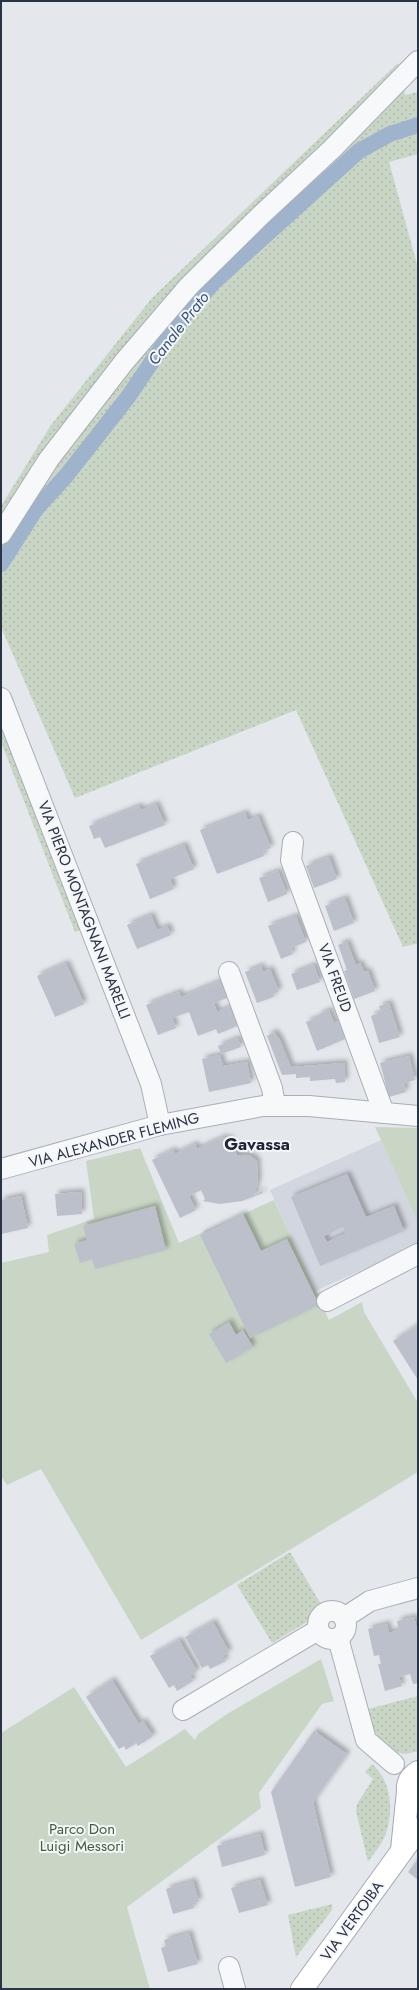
<svg xmlns="http://www.w3.org/2000/svg" width="419" height="1990" font-family="Jost,sans-serif">
<style>
.built{fill:#d2d6de}
.grass{fill:url(#grass-dots)}
.park{fill:#c9d6c5}
.lines{fill:none;stroke-linecap:round;stroke-linejoin:round}
.canal{stroke:#9fb4cc;stroke-width:16}
.building{fill:#bbc0ca;fill-rule:evenodd;filter:url(#shadow)}
.minor-casing{stroke:#a9aeb7;stroke-width:22}
.major-casing{stroke:#a3abb8;stroke-width:24}
.minor{stroke:#f7f8fa;stroke-width:20}
.major{stroke:#fff;stroke-width:22}
.labels{text-anchor:middle;stroke-width:4;stroke-linejoin:round;paint-order:stroke}
.street-label{font-size:15px;fill:#2b3445;stroke:#f4f6f9}
.park-label{font-size:15px;fill:#3f6138;stroke:#f4f6f9}
.water-label{font-size:16px;font-style:italic;fill:#34527a;stroke:#f4f6f9}
.quarter-label{font-size:17px;font-weight:bold;fill:#1d2536;stroke:#f4f6f9}
</style>
<defs>
<pattern id="grass-dots" width="8" height="8" patternUnits="userSpaceOnUse"><rect width="8" height="8" fill="#c9d6c5"/><path d="M2 2h.1M6 6h.1" fill="none" stroke="#adb8ab" stroke-width="1.8" stroke-linecap="round"/></pattern>
<filter id="shadow"><feDropShadow dx="3.5" dy="-3.5" stdDeviation="2" flood-color="#0004"/></filter>
</defs>
<rect width="100%" height="100%" fill="#e4e7ec"/>
<!-- built -->
<polygon class="built" points="381,1140 418,1223 418,1245 315,1291 270,1190"/>
<!-- grass -->
<g class="grass">
<polygon points="398,63 405,95 418,92 418,154 389,162 418,268 418,943 403,947 296,710 75,798 1,627 1,506 51,425 152,298"/>
<polygon points="1,718 84,929 75,932 1,742"/>
<polygon points="290,1552 322,1606 313,1615 312,1619 272,1643 237,1585"/>
<polygon points="418,1696 418,1751 406,1754 394,1752 379,1738 372,1728 368,1709"/>
<path d="M372,1764C391,1780 394,1811 386,1833C383,1843 374,1853 368,1862L356,1811L357,1804L373,1779L365,1772Z"/>
<polygon points="332,1904 332,1910 296,1957 288,1915"/>
</g>
<!-- park -->
<g class="park">
<polygon points="375,1127 418,1128 418,1223 381,1140"/>
<polygon points="140,1148 179,1243 274,1200 329,1320 362,1302 364,1312 418,1403 418,1472 141,1640 41,1469 7,1485 1,1476 1,1263 49,1252 47,1235 94,1219 86,1161"/>
<polygon points="321,1659 334,1701 322,1704 259,1793 261,1808 127,1907 150,1989 1,1989 1,1733 74,1687 126,1767 185,1729 195,1740 198,1734 227,1714"/>
</g>
<g class="lines">
<!-- canal -->
<polyline class="canal" points="1,564 36,509 66,476 128,397 179,322 214,282 359,151 390,134 418,125"/>
</g>
<!-- building -->
<g class="building">
<polygon points="156,804 165,825 105,848 100,837 94,839 89,826 139,806 141,810"/>
<polygon points="245,813 248,820 258,816 271,848 263,851 264,856 217,874 200,830"/>
<polygon points="184,845 194,869 170,879 174,889 150,899 136,864"/>
<polygon points="329,857 337,879 314,888 306,866"/>
<polygon points="278,871 287,894 268,902 259,878"/>
<polygon points="345,898 354,923 334,931 325,906"/>
<polygon points="151,915 157,930 167,926 171,935 137,949 127,925"/>
<polygon points="296,916 306,942 291,948 293,954 281,959 268,926"/>
<polygon points="347,942 356,965 360,963 364,972 368,971 375,991 354,999 344,971 347,970 338,945"/>
<polygon points="66,963 84,1004 55,1017 37,976"/>
<polygon points="314,965 320,982 297,990 291,974"/>
<polygon points="261,966 263,972 270,969 279,991 273,994 274,997 257,1003 245,972"/>
<polygon points="220,981 227,998 214,1003 217,1012 230,1007 237,1026 218,1034 216,1029 198,1036 189,1012 172,1018 176,1028 158,1035 146,1005 179,992 181,997"/>
<polygon points="389,1003 400,1037 379,1043 371,1016 381,1012 379,1006"/>
<polygon points="329,1010 334,1023 338,1021 345,1039 317,1051 306,1022 319,1017 318,1015"/>
<polygon points="274,1032 280,1040 291,1067 344,1063 345,1082 336,1083 335,1079 310,1081 310,1077 296,1078 296,1074 282,1075 267,1036"/>
<polygon points="238,1038 241,1047 221,1054 218,1046"/>
<polygon points="220,1055 223,1066 247,1062 251,1083 209,1092 202,1059"/>
<polygon points="409,1056 415,1080 404,1083 406,1092 389,1097 380,1063"/>
<polygon points="224,1137 226,1140 229,1138 237,1155 249,1155 257,1161 258,1181 254,1195 262,1191 263,1193 242,1201 219,1204 203,1201 205,1199 201,1190 189,1196 196,1210 180,1218 152,1160 173,1150 175,1154 195,1144 197,1149"/>
<path d="M347,1174L366,1217L394,1206L404,1231L320,1266L291,1197ZM343,1227L346,1233L327,1242L324,1236Z"/>
<polygon points="81,1192 82,1214 57,1216 55,1194"/>
<polygon points="21,1196 28,1228 1,1234 1,1200"/>
<polygon points="155,1206 166,1250 95,1269 92,1259 80,1263 74,1244 87,1240 83,1226"/>
<polygon points="243,1214 261,1251 287,1239 319,1305 250,1338 200,1235"/>
<polygon points="229,1322 236,1335 243,1330 253,1347 226,1363 209,1334"/>
<polygon points="418,1325 418,1380 393,1341"/>
<polygon points="414,1617 418,1633 418,1644 416,1645 418,1652 418,1683 413,1684 410,1674 399,1677 402,1686 385,1691 378,1664 381,1664 379,1655 374,1656 368,1629 387,1624 389,1633 399,1630 397,1621"/>
<polygon points="213,1622 229,1652 223,1656 226,1661 210,1669 208,1665 202,1668 185,1637"/>
<polygon points="179,1640 197,1671 190,1676 193,1681 177,1691 174,1685 169,1688 150,1656"/>
<polygon points="112,1680 139,1724 143,1721 153,1736 138,1746 136,1743 126,1750 124,1746 119,1749 86,1697"/>
<polygon points="314,1731 347,1754 313,1802 331,1877 295,1887 271,1792"/>
<polygon points="260,1834 265,1855 222,1867 217,1846"/>
<polygon points="418,1859 418,1880 408,1872"/>
<polygon points="260,1880 268,1905 239,1913 231,1888"/>
<polygon points="193,1881 199,1902 193,1903 194,1908 173,1914 166,1889"/>
<polygon points="189,1933 198,1964 168,1972 161,1948 166,1946 164,1940"/>
</g>
<g class="lines">
<defs>
<g id="minor">
<polyline points="1,534 49,459 124,362 189,286 260,216 332,149 418,61"/>
<polyline points="1,698 151,1084 160,1125"/>
<polyline points="293,842 291,860 384,1113"/>
<polyline points="229,972 272,1088 275,1105"/>
<polyline points="1,1169 160,1125 263,1106 309,1106 418,1116"/>
<polyline points="327,1301 418,1254"/>
<circle cx="332" cy="1625" r="14"/>
<polyline points="344,1618 370,1601 418,1588"/>
<polyline points="338,1638 366,1740 394,1764"/>
<polyline points="183,1710 318,1630"/>
<polyline points="229,1967 235,1989"/>
</g>
<g id="major">
<path d="M416,1801C403,1793 407,1779 418,1772"/>
<polyline points="402,1850 408,1791"/>
<polyline points="302,1989 418,1829"/>
</g>
</defs>
<!-- minor casing -->
<use href="#minor" class="minor-casing"/>
<!-- major casing -->
<use href="#major" class="major-casing"/>
<!-- minor -->
<use href="#minor" class="minor"/>
<!-- major -->
<use href="#major" class="major"/>
</g>
<g class="labels">
<!-- street labels -->
<g class="street-label">
<text transform="translate(84 910) rotate(69)" y="5">VIA PIERO MONTAGNANI MARELLI</text>
<text transform="translate(335 978) rotate(70)" y="5">VIA FREUD</text>
<text transform="translate(114 1140) rotate(-15)" y="5">VIA ALEXANDER FLEMING</text>
<text transform="translate(352 1921) rotate(-54)" y="5">VIA VERTOIBA</text>
</g>
<!-- park labels -->
<g class="park-label">
<text x="82" y="1834">Parco Don<tspan x="82" dy="17">Luigi Messori</tspan></text>
</g>
<!-- water labels -->
<g class="water-label">
<text transform="translate(178 328) rotate(-52)" y="6">Canale Prato</text>
</g>
<!-- quarter labels -->
<g class="quarter-label">
<text x="257" y="1150">Gavassa</text>
</g>
</g>
<!-- border -->
<rect width="419" height="1990" fill="none" stroke="#2b3445" stroke-width="4"/>
</svg>
